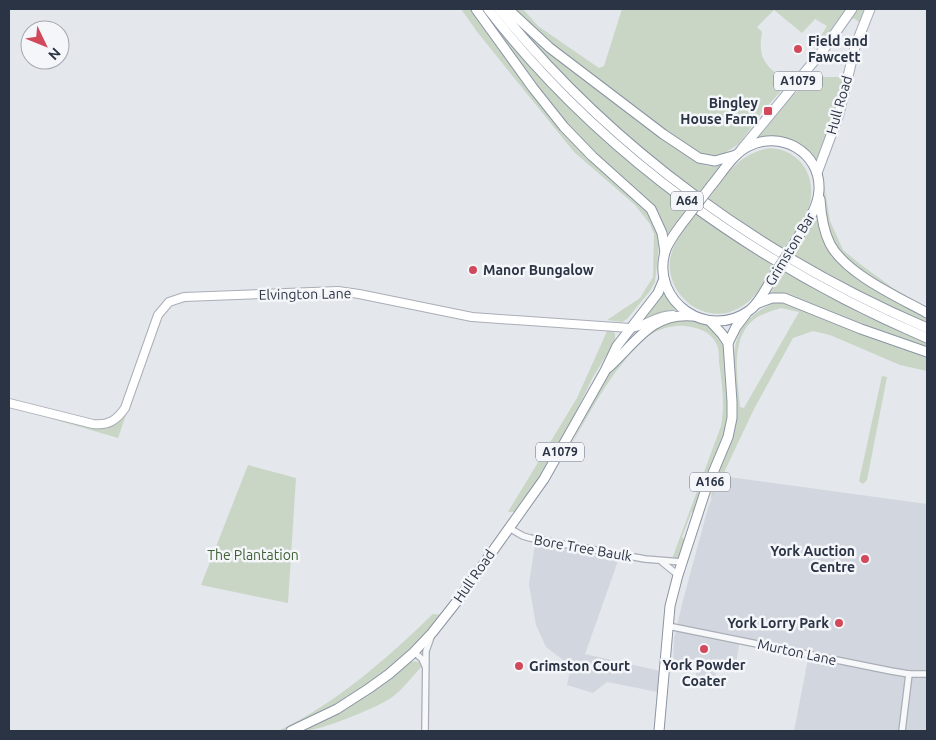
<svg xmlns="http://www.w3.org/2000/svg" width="936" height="740" font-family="Ubuntu,sans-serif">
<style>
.built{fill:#d2d6de}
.green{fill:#c9d6c5;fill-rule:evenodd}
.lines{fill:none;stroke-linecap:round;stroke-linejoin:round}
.minor-casing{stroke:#a9aeb7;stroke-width:8}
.secondary-casing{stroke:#a9aeb7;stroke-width:10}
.primary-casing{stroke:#a3abb8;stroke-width:11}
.trunk-casing{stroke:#8b94a3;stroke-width:11}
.minor{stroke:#f7f8fa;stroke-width:5.5}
.secondary{stroke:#fff;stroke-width:8}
.primary{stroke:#fff;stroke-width:9}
.trunk{stroke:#fff;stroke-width:9}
.trunk-bridge-casing{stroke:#8b94a3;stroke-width:11;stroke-linecap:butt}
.trunk-bridge{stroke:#fff;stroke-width:9}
.poi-dot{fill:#d1495b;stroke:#f4f6f9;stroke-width:2}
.labels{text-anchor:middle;stroke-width:5;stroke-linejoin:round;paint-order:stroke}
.shield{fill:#f4f6f9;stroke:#676e7b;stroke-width:1}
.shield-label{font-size:12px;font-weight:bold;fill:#2b3445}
.poi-label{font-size:14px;font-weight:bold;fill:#2b3445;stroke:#f4f6f9;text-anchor:start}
.street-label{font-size:14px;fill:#2b3445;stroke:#f4f6f9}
.park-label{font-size:14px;fill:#3f6138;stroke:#f4f6f9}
</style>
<rect width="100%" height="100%" fill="#e4e7ec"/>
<!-- built -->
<g class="built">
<polygon points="721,476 927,504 927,731 794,731 808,659 739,644 736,666 717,663 715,685 695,684 697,664 673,661 674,639 682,604 708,508"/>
<polygon points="535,544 621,559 618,561 585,654 660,671 658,692 607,682 593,693 567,685 571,666 546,647 536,625 529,584"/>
</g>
<!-- green -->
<g class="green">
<polygon points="461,9 473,9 522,79 649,213 660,236 655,282 650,291 627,319 622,322 607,320 640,298 653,277 654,234 650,224 635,205 574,152 478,33"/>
<path d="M513,9H523L538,26L599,68L604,66L622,9H846L816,49L814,47L827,26L815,19L802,33L774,10L757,27L762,32C757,60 767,68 789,82L762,112L739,144L718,157L714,158L699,154L678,138L667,134L537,33Z"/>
<polygon points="856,9 867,9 860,23 855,19 850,18"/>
<path d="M510,17L698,162C706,167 713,167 723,165L709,185L698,194L632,141L594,106Z"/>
<polygon points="496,27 533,67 688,207 666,236 661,219 655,208 569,129 493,29"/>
<path d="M809,77H845C837,107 828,135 815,163L797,145L757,140L755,138L793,92L795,94Z"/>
<path d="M770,148C778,149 785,150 792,155C812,167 816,194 806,214C800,227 789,238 783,250L707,201C726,176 737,154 770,148Z"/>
<path d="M824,185L830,221L843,250L860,264L893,288L927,308C886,288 829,265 824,212C823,204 824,194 824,185Z"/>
<path d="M696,213L774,264C765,282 757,298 739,308C706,327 666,296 670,260C673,241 686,227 696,213Z"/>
<polygon points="817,215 820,228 837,260 927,316 927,324 867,297 792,256"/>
<polygon points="784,270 864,313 927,342 927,349 777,294 770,294"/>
<polygon points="664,290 678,309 659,314 640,324"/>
<path d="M780,301L927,356V371L900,365L830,335L813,331L793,338L754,409L711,500C712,494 711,487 713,481C717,460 729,441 735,420C740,401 734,382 734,363C733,330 750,311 780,301ZM781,308L799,312L744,408L740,407C738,378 728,334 759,316C766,313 774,310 781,308Z"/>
<path d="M679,318C689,319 700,319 709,325C713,327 719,335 721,339C727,352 730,409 728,423C722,453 707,482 696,510L691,513L682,537L684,539V548L677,560L672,559L721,426C725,404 722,384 719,362C719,356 719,348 716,343C710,331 697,327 684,326C671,325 655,330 645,339C611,369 587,418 564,458L602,385L617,362L646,332Z"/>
<polygon points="608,329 615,333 615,341 593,377 554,457 516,512 508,512 577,398"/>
<polygon points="882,376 887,377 867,480 863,484 859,481"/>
<polygon points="129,406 118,438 46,417 56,417 103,427"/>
<polygon points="248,465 296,478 288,603 201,585"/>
<path d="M433,614L444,615C422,639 400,662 374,682C355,696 334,707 314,717C303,723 291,731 278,731C334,705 389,657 433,614Z"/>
<path d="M415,661L420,663L421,667C412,677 402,690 391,698C376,708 320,731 303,731L345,709L379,687L409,663Z"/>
</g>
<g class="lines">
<defs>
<g id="minor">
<polyline points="509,528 523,536 530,538 645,559 682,562"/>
<polyline points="662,562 678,575"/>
<polyline points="668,626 891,671 909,674 927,674"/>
<polyline points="414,652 422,659 425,666"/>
<polyline points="425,731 426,651 431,637"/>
<polyline points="902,731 909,674"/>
</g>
<path id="secondary" d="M9,403L93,424C108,426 117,420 125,408L158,315L169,302L184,297L338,291L359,294L472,317L630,328C646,327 655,315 673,315"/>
<g id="primary">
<polyline points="741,150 824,49 852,9"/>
<polyline points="817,173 839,114 855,47 870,9"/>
</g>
<g id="trunk">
<polyline points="476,9 533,88 564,127 592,156 651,209 662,233 665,252"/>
<path d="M488,9C600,154 760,267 927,338"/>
<path d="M499,9C612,149 762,257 927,328"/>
<polyline points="508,9 550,48 663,134 699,158 715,161 736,155"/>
<path d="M711,186C722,173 732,155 747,147C780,129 821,152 819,190C818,210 803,229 793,245"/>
<path d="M820,199C821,215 823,230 830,244C846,274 898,297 927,313"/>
<path d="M681,225C675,233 668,242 665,252C651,302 708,341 750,310C759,303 764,292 770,282"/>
<polyline points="756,304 772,298 784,298 861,329 927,352"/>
<polyline points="728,343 736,327 746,314"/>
<path d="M608,368C635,344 651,312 693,316"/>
<polyline points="291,731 337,709 368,689 389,674 412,654 432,633 458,600 544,479 605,371 617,346 658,293 664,279"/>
<polyline points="659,731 670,606 678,575 705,492 728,437 732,418 732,402 728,343 722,334 710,321"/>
</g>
</defs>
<!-- minor casing -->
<use href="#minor" class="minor-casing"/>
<!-- secondary casing -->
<use href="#secondary" class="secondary-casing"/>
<!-- primary casing -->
<use href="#primary" class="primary-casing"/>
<!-- trunk casing -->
<use href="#trunk" class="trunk-casing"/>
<!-- minor -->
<use href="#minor" class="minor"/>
<!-- secondary -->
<use href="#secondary" class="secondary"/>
<!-- primary -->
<use href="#primary" class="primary"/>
<!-- trunk -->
<use href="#trunk" class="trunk"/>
<defs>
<g id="trunk-bridge">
<polyline points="681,225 711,186"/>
<polyline points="770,282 793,245"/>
</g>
</defs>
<!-- trunk-bridge casing -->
<use href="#trunk-bridge" class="trunk-bridge-casing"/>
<!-- trunk-bridge -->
<use href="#trunk-bridge" class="trunk-bridge"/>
</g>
<!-- markers -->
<g class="poi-dot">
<circle cx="798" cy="49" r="5"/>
<rect x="763" y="106" width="10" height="10" rx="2.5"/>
<circle cx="473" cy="270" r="5"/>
<circle cx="865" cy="559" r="5"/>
<circle cx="839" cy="623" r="5"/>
<circle cx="704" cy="649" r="5"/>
<circle cx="519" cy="666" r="5"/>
</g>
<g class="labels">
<!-- shield labels -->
<g class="shield">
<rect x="774" y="71.5" width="48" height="19" rx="4"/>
<rect x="671" y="191.5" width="32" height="19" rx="4"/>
<rect x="536" y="442.5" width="48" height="19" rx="4"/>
<rect x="690" y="472.5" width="40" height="19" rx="4"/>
</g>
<g class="shield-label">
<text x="798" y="85">A1079</text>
<text x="687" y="205">A64</text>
<text x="560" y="456">A1079</text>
<text x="710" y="486">A166</text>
</g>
<!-- poi labels -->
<g class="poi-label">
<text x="808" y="46">Field and<tspan x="808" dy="16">Fawcett</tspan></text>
<text x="758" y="108" text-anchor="end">Bingley<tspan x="758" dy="16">House Farm</tspan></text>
<text x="483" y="275">Manor Bungalow</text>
<text x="855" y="556" text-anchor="end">York Auction<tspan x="855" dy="16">Centre</tspan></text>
<text x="829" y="628" text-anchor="end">York Lorry Park</text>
<text x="704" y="670" text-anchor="middle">York Powder<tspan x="704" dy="16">Coater</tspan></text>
<text x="529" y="671">Grimston Court</text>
</g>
<!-- street labels -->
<g class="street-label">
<text transform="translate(839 105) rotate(-74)" y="5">Hull Road</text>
<text transform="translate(790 249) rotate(-59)" y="5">Grimston Bar</text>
<text transform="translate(305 294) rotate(-1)" y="5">Elvington Lane</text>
<text transform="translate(583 548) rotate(10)" y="5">Bore Tree Baulk</text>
<text transform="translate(474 576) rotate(-55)" y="5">Hull Road</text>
<text transform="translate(797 652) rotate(12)" y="5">Murton Lane</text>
</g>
<!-- park labels -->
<g class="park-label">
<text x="253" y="560">The Plantation</text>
</g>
</g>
<!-- border -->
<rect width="936" height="740" fill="none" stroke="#2b3445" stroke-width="20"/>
<!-- north arrow -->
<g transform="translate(45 45) rotate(133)"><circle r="24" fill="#f4f6f9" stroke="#a4a8b1"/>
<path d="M0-4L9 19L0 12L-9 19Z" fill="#d1495b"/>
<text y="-8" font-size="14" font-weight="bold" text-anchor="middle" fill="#2b3445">N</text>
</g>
</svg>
